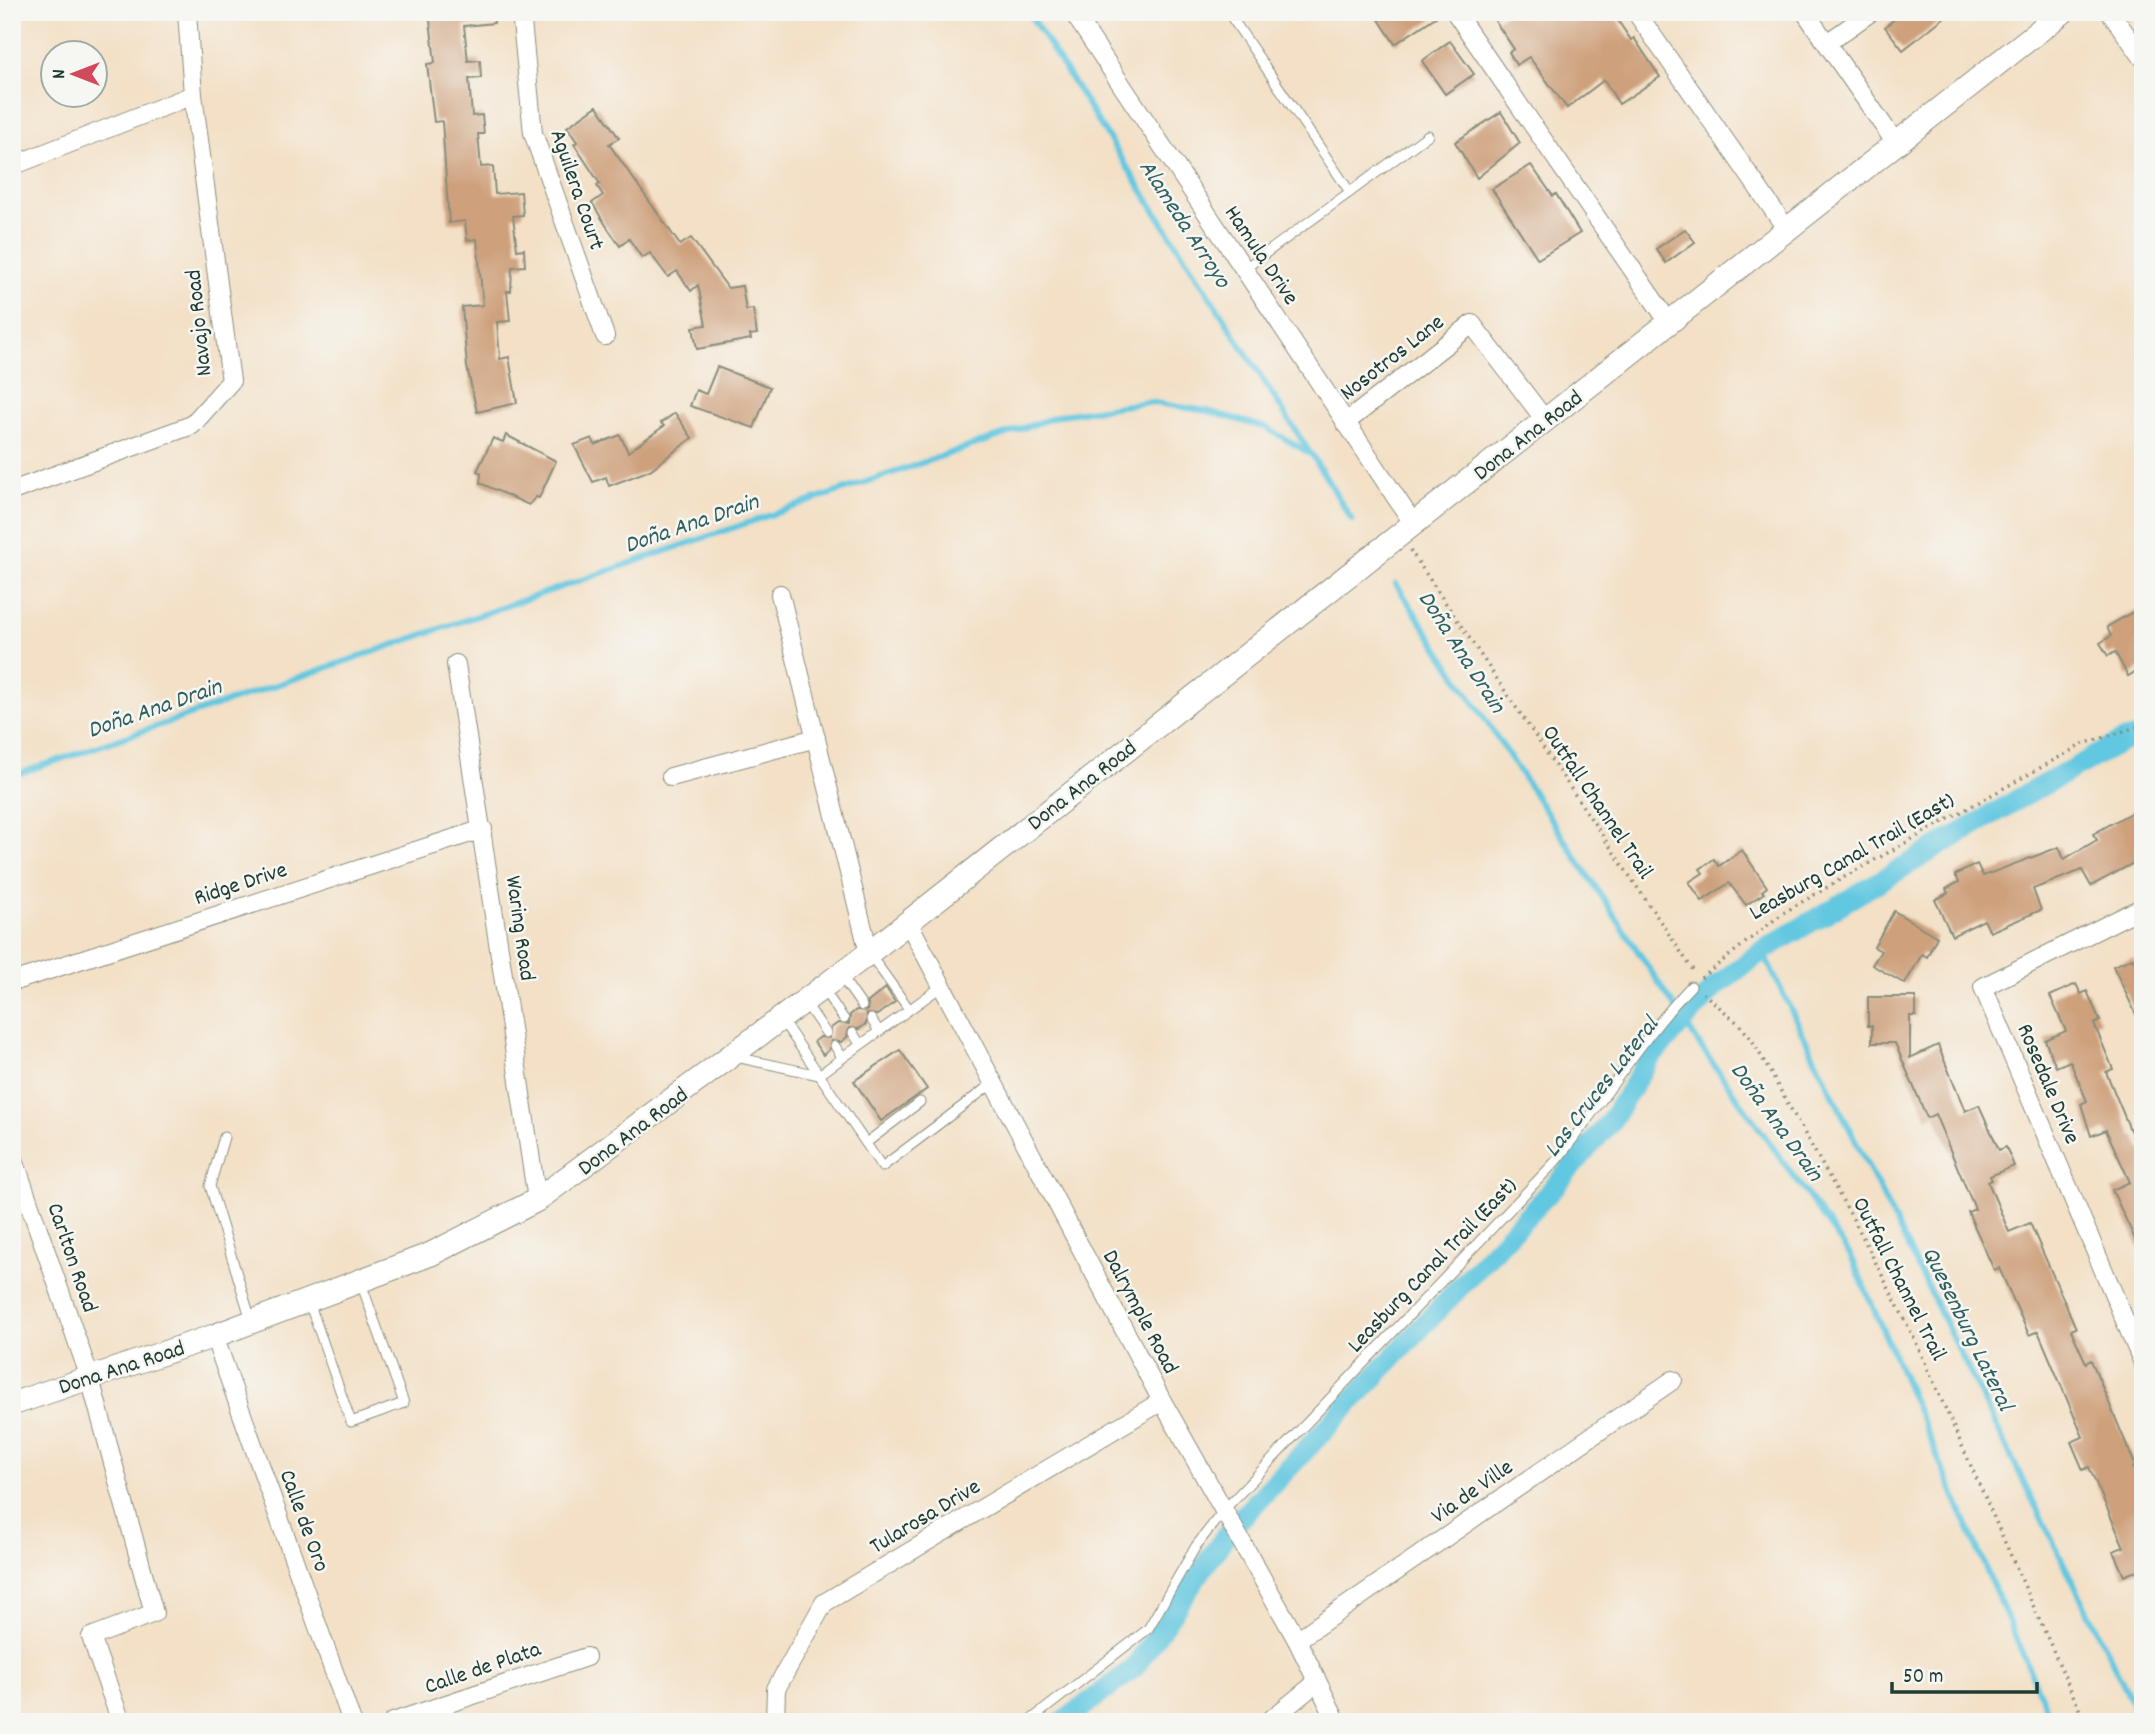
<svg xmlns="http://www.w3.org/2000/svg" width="2155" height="1734" font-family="Dekko,sans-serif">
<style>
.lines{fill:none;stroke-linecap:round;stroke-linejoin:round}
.stream{stroke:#62c7e0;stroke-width:6}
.canal{stroke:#62c7e0;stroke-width:21}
.building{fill:#cea07c}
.service-casing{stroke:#898e7d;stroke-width:11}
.minor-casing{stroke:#898e7d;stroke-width:20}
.tertiary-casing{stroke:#898e7d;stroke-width:25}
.path{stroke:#898e7d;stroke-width:3.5;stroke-dasharray:2 5;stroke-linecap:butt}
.service{stroke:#fff;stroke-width:9}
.minor{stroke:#fff;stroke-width:18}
.tertiary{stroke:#fff;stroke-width:23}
.labels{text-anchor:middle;stroke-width:5;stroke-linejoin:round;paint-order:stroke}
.street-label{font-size:23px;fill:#1f3d34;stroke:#f6f6f2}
.water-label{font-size:24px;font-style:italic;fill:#30605f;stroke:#f6f6f2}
</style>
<rect width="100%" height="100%" fill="#f6f6f2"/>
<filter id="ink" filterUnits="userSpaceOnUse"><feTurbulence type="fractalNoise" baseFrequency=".0143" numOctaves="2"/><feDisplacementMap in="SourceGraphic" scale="14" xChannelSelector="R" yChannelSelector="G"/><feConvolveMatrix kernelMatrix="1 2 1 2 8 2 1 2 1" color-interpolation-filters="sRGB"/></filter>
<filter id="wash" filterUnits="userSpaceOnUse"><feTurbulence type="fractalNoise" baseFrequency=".00686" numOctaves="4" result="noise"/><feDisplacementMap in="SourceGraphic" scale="28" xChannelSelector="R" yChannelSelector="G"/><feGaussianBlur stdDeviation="1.57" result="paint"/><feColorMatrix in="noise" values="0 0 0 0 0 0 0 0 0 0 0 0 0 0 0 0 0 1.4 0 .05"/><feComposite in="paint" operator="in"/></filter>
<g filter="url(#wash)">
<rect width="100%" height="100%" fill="#f3e0c6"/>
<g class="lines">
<!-- stream -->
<g class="stream">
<polyline points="1028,12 1310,453"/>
<polyline points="1396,584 1701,1047 1851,1256 2052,1722"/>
<polyline points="12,776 1061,415 1148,402 1207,411 1267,428 1312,455 1352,520"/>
<polyline points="1762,951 2142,1722"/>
</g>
<!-- canal -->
<g class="canal">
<polyline points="1242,1517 1557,1184 1611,1121 1649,1059 1715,987 1762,951 2020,798 2123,741 2143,737"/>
<polyline points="1063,1722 1134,1668 1226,1535"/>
</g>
</g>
<g id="blocks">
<!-- building -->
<g class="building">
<polygon points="429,12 493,12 494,23 464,26 468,61 480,60 481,78 469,79 472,116 482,115 484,134 478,134 481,167 493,166 495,194 521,192 523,215 513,216 517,250 524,249 525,266 512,267 511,291 507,291 510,321 497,322 500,359 509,357 517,403 477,412 467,367 462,307 483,305 477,239 467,240 465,221 449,223 442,121 434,122 427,64 435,63"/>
<polygon points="1374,12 1443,12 1395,44"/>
<polygon points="1508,12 1612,12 1631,40 1634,38 1660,77 1619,104 1604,80 1567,108 1529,57 1516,65 1509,52 1514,49 1495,21"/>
<polygon points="1903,12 1951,12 1903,50 1885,27"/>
<polygon points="1450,41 1474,74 1445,94 1422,61"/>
<polygon points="597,106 619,138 609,144 680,245 691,238 728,288 742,286 746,310 753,309 757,334 750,335 751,339 697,349 693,327 706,325 698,285 691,291 677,271 668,277 650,253 642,258 629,239 620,246 609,230 592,203 603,195 597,186 600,184 574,144 577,142 567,127"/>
<polygon points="1501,112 1520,143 1477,178 1455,142"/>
<polygon points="1531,165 1553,196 1556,194 1580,233 1538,259 1492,189"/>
<polygon points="1685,229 1695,242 1666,263 1656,249"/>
<polygon points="717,367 770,387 754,428 690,406 696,390 706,394"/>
<polygon points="675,413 692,438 650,470 609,486 606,477 593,482 574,445 592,438 595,445 620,435 628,452 664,426 661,423"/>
<polygon points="506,435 556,461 539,498 536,497 529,505 480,483 481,473 477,471 493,438 503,442"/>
<polygon points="2143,606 2143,667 2128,676 2115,652 2108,656 2100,643 2111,636 2107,627"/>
<polygon points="2143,806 2143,858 2091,886 2082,870 2033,889 2041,910 1990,932 1984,920 1952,936 1935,900 1948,893 1946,889 1959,882 1955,875 1977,864 1983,876 2059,847 2064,859 2097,840 2093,834"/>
<polygon points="1742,850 1767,887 1762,891 1764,893 1746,905 1729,883 1702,901 1689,882 1703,873 1700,869 1714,859 1719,866"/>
<polygon points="1894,911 1937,937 1927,957 1922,954 1905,984 1872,965 1881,951 1874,947"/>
<polygon points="2133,958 2139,971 2143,969 2143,1029 2113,966"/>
<polygon points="2076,984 2081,994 2087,991 2100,1021 2094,1024 2113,1069 2106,1072 2133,1137 2135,1136 2143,1153 2143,1256 2112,1190 2130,1182 2106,1130 2091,1136 2081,1104 2087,1101 2070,1061 2056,1067 2045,1040 2066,1031 2050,996"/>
<polygon points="886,988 895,1002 877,1015 867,1014 866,1024 859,1029 849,1028 847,1037 841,1042 831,1041 829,1050 823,1055 814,1042 820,1037 830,1038 831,1028 838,1023 849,1024 850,1015 856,1010 867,1011 868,1002"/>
<polygon points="1868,997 1916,997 1916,1016 1910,1016 1910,1058 1938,1045 1965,1111 1979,1105 1999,1150 2006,1147 2014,1166 1990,1176 1992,1180 1988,1182 2009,1232 2030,1223 2076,1328 2071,1330 2086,1363 2091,1360 2136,1467 2133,1468 2143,1492 2143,1568 2124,1576 2113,1551 2124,1547 2089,1467 2083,1470 2071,1442 2083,1437 2038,1331 2029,1335 1999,1268 1994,1270 1968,1212 1975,1209 1935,1114 1927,1118 1895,1043 1872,1043 1872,1026 1868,1026"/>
<polygon points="900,1050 927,1089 881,1121 854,1081"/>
</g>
</g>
</g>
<g filter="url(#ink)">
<use href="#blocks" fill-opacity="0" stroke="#898e7d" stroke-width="2"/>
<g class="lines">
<defs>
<g id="service">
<polyline points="1228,12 1350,192 1244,269"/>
<polyline points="1350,192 1428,135"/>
<polyline points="869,953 909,1009"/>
<polyline points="841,976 862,1006"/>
<polyline points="823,989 844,1019"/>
<polyline points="805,1002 826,1033"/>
<polyline points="871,1019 879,1031"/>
<polyline points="782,1020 882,1167 993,1083"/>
<polyline points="853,1033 860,1044"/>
<polyline points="835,1046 842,1057"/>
<polyline points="736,1057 819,1075 942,986"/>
<polyline points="224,1137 210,1186 251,1320"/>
<polyline points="866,1143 920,1102"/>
<polyline points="309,1302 351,1422 404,1403 361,1283"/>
<path d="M1028,1722L1148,1629L1196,1546L1224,1510L1555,1162C1602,1104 1639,1041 1691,986"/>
</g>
<g id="minor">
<polyline points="521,12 533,133 605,336"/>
<polyline points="1073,12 1413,523"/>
<polyline points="1455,12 1670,324"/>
<polyline points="1636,12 1788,231"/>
<polyline points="1805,12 1897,145"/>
<polyline points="2110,12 2143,58"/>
<polyline points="1827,43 1871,12"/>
<polyline points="12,166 193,95"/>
<polyline points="1345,423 1472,324 1545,420"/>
<polyline points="12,491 192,425 231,381 193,95 187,12"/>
<polyline points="780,594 869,953"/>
<polyline points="456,664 537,1200"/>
<polyline points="671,777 816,738"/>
<polyline points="2143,907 1983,987 2143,1363"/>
<polyline points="908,922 1162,1401 1297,1640 1337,1722"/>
<polyline points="12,982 483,829"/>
<polyline points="12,1154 89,1375 154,1613 91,1637 121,1722"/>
<polyline points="214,1336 352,1722"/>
<polyline points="1297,1640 1673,1380"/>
<polyline points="393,1722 586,1657"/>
<polyline points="775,1722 776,1689 824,1603 1162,1401"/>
<polyline points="1268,1722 1316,1683"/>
</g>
<polyline id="tertiary" points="12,1404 214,1336 431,1254 537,1200 869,953 2063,12"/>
</defs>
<!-- service casing -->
<use href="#service" class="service-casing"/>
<!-- minor casing -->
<use href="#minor" class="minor-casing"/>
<!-- tertiary casing -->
<use href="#tertiary" class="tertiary-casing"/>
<!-- path -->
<g class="path">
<polyline points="1410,550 1695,973"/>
<polyline points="1701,978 1783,913 1855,871 2083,744 2143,725"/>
<polyline points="1703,993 1739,1024 1752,1040 1858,1228 1914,1338 2085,1722"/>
</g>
<!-- service -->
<use href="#service" class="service"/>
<!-- minor -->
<use href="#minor" class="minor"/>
<!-- tertiary -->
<use href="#tertiary" class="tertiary"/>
</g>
</g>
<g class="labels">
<!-- street labels -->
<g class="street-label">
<text transform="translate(579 189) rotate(71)" y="8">Aguilera Court</text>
<text transform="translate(1263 254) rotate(56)" y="8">Hamula Drive</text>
<text transform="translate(197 323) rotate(-96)" y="8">Navajo Road</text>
<text transform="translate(1391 356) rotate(-38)" y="8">Nosotros Lane</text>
<text transform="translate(1527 434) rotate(-38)" y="8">Dona Ana Road</text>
<text transform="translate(1081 784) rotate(-38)" y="8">Dona Ana Road</text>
<text transform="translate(1599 801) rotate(56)" y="8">Outfall Channel Trail</text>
<text transform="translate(1851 855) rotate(-30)" y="8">Leasburg Canal Trail (East)</text>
<text transform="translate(240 882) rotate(-18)" y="8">Ridge Drive</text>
<text transform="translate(522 928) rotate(82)" y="8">Waring Road</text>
<text transform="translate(2050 1083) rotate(67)" y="8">Rosedale Drive</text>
<text transform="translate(632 1130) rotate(-37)" y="8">Dona Ana Road</text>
<text transform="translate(74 1257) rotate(71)" y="8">Carlton Road</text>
<text transform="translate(1431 1264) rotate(-46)" y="8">Leasburg Canal Trail (East)</text>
<text transform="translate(1901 1278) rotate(63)" y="8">Outfall Channel Trail</text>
<text transform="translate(1142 1311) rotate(62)" y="8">Dalrymple Road</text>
<text transform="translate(121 1366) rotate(-18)" y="8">Dona Ana Road</text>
<text transform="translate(1471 1490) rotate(-35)" y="8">Via de Ville</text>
<text transform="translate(924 1515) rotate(-31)" y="8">Tularosa Drive</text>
<text transform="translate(306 1520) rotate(70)" y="8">Calle de Oro</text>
<text transform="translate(482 1666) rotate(-19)" y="8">Calle de Plata</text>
</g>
<!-- water labels -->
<g class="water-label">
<text transform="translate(1186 223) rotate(57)" y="8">Alameda Arroyo</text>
<text transform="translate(691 522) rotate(-19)" y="8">Doña Ana Drain</text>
<text transform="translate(1463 651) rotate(57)" y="8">Doña Ana Drain</text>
<text transform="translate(154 707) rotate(-19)" y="8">Doña Ana Drain</text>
<text transform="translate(1600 1086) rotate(-52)" y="8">Las Cruces Lateral</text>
<text transform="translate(1778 1121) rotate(54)" y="8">Doña Ana Drain</text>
<text transform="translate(1969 1328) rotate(64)" y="8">Quesenburg Lateral</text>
</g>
</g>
<!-- margin -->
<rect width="2155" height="1734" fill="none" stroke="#f6f6f2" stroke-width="42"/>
<!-- north arrow -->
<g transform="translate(74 74) rotate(270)"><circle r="33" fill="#f6f6f2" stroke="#a0aca6" stroke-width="2"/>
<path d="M0-5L12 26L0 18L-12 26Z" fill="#d1495b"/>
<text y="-10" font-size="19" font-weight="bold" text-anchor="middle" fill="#1f3d34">N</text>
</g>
<!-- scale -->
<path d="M1892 1682v10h145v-10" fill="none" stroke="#1f3d34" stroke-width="3.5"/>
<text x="1903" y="1682" font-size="21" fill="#1f3d34" stroke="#f6f6f2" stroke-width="5" paint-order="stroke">50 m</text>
</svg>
